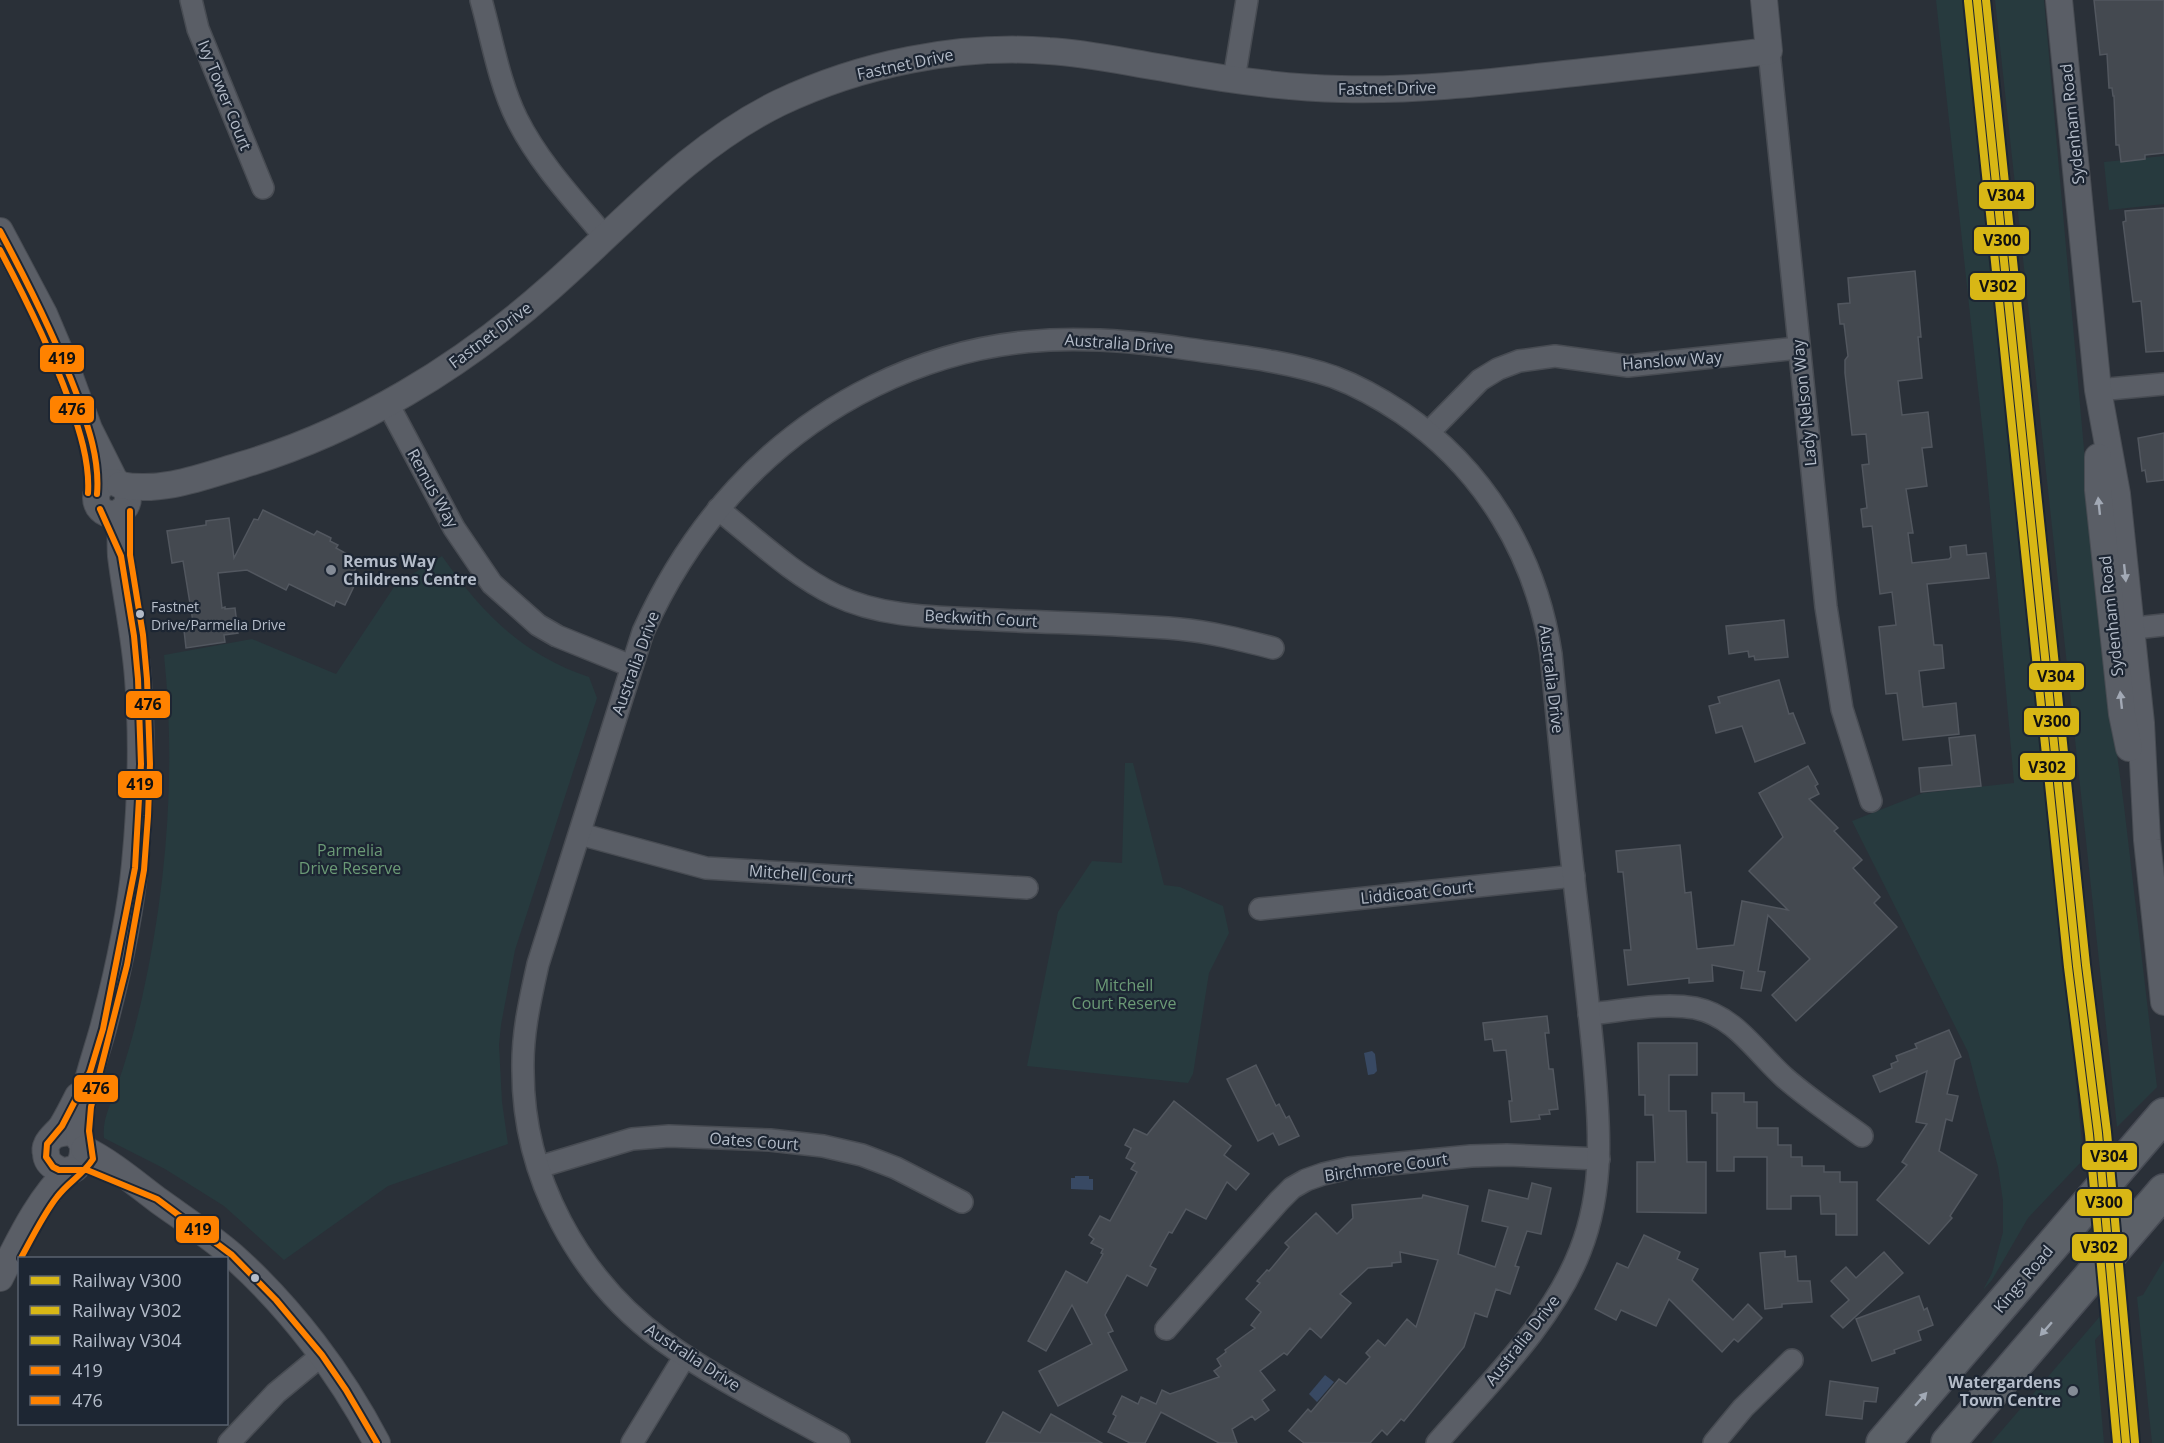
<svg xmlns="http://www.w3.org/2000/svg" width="2164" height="1443" font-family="'Open Sans',sans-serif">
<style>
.green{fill:#273a3e}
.water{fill:#384963}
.building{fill:#444950;stroke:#52575f;stroke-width:1.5}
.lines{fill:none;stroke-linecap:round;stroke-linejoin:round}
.minor-casing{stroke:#484c53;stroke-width:24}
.tertiary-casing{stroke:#484c53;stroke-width:28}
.primary-casing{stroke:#484c55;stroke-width:36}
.minor{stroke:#5a5e66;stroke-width:21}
.tertiary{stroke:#5a5e66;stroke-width:26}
.primary{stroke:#5c6168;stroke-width:33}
.bus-1-casing{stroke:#1d2633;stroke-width:10}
.bus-2-casing{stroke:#1d2633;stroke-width:10}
.bus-1{stroke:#ff8200;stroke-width:6}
.bus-2{stroke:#ff8200;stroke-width:6}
.rail-1-casing{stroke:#1d2633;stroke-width:12}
.rail-2-casing{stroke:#1d2633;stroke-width:12}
.rail-3-casing{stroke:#1d2633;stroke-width:12}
.rail-1{stroke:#d8b715;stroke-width:8}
.rail-2{stroke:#d8b715;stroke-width:8}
.rail-3{stroke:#d8b715;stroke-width:8}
.oneway{fill:#a2a9b5}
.oneway2{fill:#a2aab6}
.poi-dot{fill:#848b96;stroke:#1d2633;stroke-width:2}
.bus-dot{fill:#b4bcc9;stroke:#1d2633;stroke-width:2}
.labels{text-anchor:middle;stroke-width:4.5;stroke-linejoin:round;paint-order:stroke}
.bus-label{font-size:14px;fill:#b4bcc9;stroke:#1d2633;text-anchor:start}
.street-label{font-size:16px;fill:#b4bcc9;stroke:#1d2633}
.poi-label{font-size:16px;font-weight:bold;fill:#b4bcc9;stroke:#1d2633;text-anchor:start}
.park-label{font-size:16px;fill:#6b9a76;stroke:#1d2633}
.line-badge{stroke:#1d2633;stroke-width:2}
.pale-badge-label{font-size:16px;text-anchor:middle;font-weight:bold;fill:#111}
</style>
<rect width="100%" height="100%" fill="#2a3038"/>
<!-- green -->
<g class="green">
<polygon points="1936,0 1965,0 2082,1142 2081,1162 2028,1218 1992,1280 1983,1290 1992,1273 2003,1232 2003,1201 1998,1167 1968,1052 1852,821 1923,793 2014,783 1986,462"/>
<polygon points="1995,0 2044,0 2100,629 2124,806 2157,1087 2117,1127"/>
<polygon points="2164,156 2164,204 2109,210 2104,162"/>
<path d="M442,556C481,612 522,655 589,677L597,698L515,950L501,1025L499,1045L502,1102L508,1144L388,1186L284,1260L224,1206L165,1169L104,1138C102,1119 111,1104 117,1086C127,1058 135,1028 142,998C167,886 176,770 164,655L252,639L336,674L396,584Z"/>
<polygon points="1125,763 1133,763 1164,885 1180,887 1223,906 1229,933 1209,973 1193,1074 1188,1083 1027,1066 1058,912 1092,861 1122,863"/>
<polygon points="2164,1260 2164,1443 2152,1443 2137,1297 2143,1295"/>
<polygon points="2108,1307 2109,1324 2095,1340 2104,1443 1991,1443"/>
</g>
<!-- water -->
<g class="water">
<polygon points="1372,1051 1375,1054 1377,1071 1374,1074 1368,1075 1364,1053"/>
<polygon points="1075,1176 1089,1176 1089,1179 1093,1179 1093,1190 1071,1189 1071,1178 1075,1178"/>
<polygon points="1325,1375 1334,1382 1317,1402 1309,1394"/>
</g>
<!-- building -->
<g class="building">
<polygon points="2094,0 2164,0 2164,153 2145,155 2145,159 2121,162 2119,145 2116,145 2114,96 2113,96 2112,88 2109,88 2107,54 2100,55"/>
<polygon points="2164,208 2164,351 2146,352 2141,301 2133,302 2123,222 2126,221 2125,211"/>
<polygon points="1915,271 1921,337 1918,337 1922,378 1898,381 1902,415 1928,412 1932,447 1922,448 1927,486 1906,489 1913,533 1908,533 1912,563 1949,559 1951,557 1950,547 1966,545 1967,555 1986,553 1989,578 1927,584 1934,645 1942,645 1944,668 1919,671 1923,707 1956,703 1959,734 1903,740 1897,693 1886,694 1879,627 1896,625 1892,592 1880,594 1872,526 1863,527 1861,509 1867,508 1862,465 1869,464 1866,434 1852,435 1845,373 1845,360 1848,356 1844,324 1840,324 1838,304 1850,303 1848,278"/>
<polygon points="2164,433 2164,480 2147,482 2145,470 2142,471 2138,438"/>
<polygon points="263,510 314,535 317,531 331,538 330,541 338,545 336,548 356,559 353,564 357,566 350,579 356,582 345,605 336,601 334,606 289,584 286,590 247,570 218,573 222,608 225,607 225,609 235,608 238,633 224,635 225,642 186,648 184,630 194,628 183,561 172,563 167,531 206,525 206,521 229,518 234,558 254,519 258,520"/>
<polygon points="1784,620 1788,657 1755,660 1754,656 1749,657 1748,651 1729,654 1726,626"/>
<polygon points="1779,680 1789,714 1793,713 1805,743 1755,762 1742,726 1716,733 1709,706 1720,703 1718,697"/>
<polygon points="1975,735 1981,786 1921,792 1919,768 1952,765 1949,738"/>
<polygon points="1808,766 1818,784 1815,786 1819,794 1809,799 1838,828 1834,831 1862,860 1853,868 1880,897 1874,903 1897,927 1796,1021 1772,995 1810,959 1768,915 1758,971 1765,972 1761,991 1741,988 1744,971 1712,965 1713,981 1689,983 1689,978 1628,985 1624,950 1631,950 1623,872 1618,872 1616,851 1680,845 1685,893 1691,892 1697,949 1734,945 1742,901 1788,910 1749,871 1783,837 1759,793"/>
<polygon points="1547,1016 1549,1033 1545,1033 1549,1069 1553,1069 1558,1109 1549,1110 1550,1114 1539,1115 1540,1119 1511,1122 1509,1101 1512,1101 1506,1050 1494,1051 1492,1039 1485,1040 1483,1023"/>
<polygon points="1949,1030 1961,1057 1955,1060 1947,1094 1958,1096 1952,1121 1946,1119 1939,1151 1977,1175 1950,1216 1952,1218 1929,1244 1877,1200 1907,1165 1902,1162 1927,1124 1916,1122 1927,1071 1880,1092 1873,1076 1892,1068 1891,1064 1898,1061 1896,1056 1917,1048 1915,1044"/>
<polygon points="1638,1043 1697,1043 1697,1075 1669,1075 1669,1111 1686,1111 1687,1162 1706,1162 1706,1213 1637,1212 1637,1162 1655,1162 1653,1115 1645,1115 1645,1095 1639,1095"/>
<polygon points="1256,1065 1276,1106 1279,1104 1286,1118 1289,1116 1299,1136 1279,1145 1273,1133 1258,1141 1227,1079"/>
<polygon points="1712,1093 1744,1093 1744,1102 1757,1102 1757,1128 1778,1128 1778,1145 1791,1145 1791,1157 1802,1157 1802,1166 1824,1166 1824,1172 1840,1172 1840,1182 1857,1182 1857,1235 1836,1235 1836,1214 1821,1214 1820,1196 1791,1196 1791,1209 1767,1209 1767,1157 1734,1157 1734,1171 1717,1171 1717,1113 1712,1113"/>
<polygon points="1174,1101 1231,1146 1224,1155 1249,1174 1236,1190 1227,1182 1206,1219 1186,1209 1172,1233 1169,1232 1150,1266 1156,1269 1147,1286 1127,1275 1105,1315 1113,1331 1108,1333 1127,1370 1058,1406 1039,1371 1092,1344 1072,1305 1046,1351 1028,1341 1066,1271 1087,1283 1103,1254 1101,1253 1103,1249 1091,1243 1094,1239 1089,1235 1100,1216 1110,1221 1137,1172 1131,1169 1135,1163 1126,1158 1131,1148 1125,1145 1134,1129 1147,1135"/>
<polygon points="1532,1183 1551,1188 1541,1234 1527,1231 1515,1266 1519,1267 1510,1294 1496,1289 1487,1317 1475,1313 1464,1347 1404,1421 1401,1419 1387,1435 1382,1430 1370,1443 1304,1443 1289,1431 1308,1409 1311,1412 1339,1379 1346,1384 1370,1357 1366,1353 1378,1340 1385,1346 1407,1319 1416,1327 1438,1260 1400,1252 1401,1262 1392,1263 1392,1266 1368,1268 1340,1294 1351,1303 1321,1338 1310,1328 1287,1355 1284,1353 1260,1371 1275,1390 1262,1400 1269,1410 1255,1420 1252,1416 1232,1429 1237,1443 1219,1443 1161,1412 1145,1443 1130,1443 1108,1432 1116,1416 1113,1414 1122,1396 1138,1404 1141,1397 1156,1404 1162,1390 1170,1394 1219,1377 1214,1371 1221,1366 1217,1359 1226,1352 1225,1350 1255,1328 1251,1325 1261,1312 1246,1299 1260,1283 1257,1281 1267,1270 1269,1271 1289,1247 1285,1243 1316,1213 1337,1234 1353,1218 1352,1205 1422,1198 1423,1195 1468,1206 1458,1254 1495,1267 1508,1227 1482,1221 1489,1190 1528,1199"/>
<polygon points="1644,1235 1680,1252 1677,1259 1698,1269 1692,1280 1733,1320 1748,1304 1762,1318 1738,1342 1734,1339 1722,1352 1669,1299 1656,1326 1621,1310 1616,1320 1595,1309 1617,1263 1628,1268"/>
<polygon points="1785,1251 1785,1257 1796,1256 1798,1281 1810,1281 1812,1302 1782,1304 1782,1307 1765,1309 1760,1253"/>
<polygon points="1884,1252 1903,1273 1843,1328 1831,1316 1849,1300 1831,1281 1846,1267 1856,1278"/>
<polygon points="1919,1296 1924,1310 1927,1308 1933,1325 1918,1331 1921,1340 1894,1350 1895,1353 1872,1361 1856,1319"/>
<polygon points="1830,1381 1878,1388 1876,1402 1864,1401 1862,1419 1826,1415"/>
<polygon points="1003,1412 1040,1433 1051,1414 1102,1443 986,1443"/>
</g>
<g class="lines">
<defs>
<g id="minor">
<polyline points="191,0 198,29 263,188"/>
<path d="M481,0C492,39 499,83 517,119C539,163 574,200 605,237"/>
<polyline points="1769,51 1826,607 1842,709 1871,801"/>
<polyline points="1234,79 1247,0"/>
<polyline points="2098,390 2164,384"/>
<polyline points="388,404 454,528 492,584 538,625 557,636 631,666"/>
<polyline points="1429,432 1480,380 1498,369 1519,361 1555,356 1628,366 1798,348"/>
<path d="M718,509C756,539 792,574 835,595C885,619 943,617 997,620C1057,623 1118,624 1179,629C1211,632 1242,640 1273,648"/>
<polyline points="2117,630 2164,625"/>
<polyline points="580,834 706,868 1027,888"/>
<polyline points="1260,909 1574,876"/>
<path d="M1589,1014C1623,1011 1661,1002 1695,1008C1735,1016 1756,1052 1785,1078C1809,1099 1836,1117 1862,1136"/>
<polyline points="539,1167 632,1139 669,1136 770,1140 823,1146 862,1155 896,1168 962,1202"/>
<polyline points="1166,1329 1279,1201 1292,1188 1306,1180 1323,1174 1349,1168 1471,1156 1507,1155 1599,1159"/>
<polyline points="229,1443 276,1393 322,1355"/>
<polyline points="632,1443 685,1356"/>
<path d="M839,1443C780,1410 717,1380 662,1340C578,1278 523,1177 523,1071C522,1034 530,1000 538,964L643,632C691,525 768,438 874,386C980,334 1074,332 1188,349C1237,356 1287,361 1334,377C1358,386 1381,399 1402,413C1484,469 1536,555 1551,654C1559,738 1567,822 1577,906C1583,954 1588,1002 1593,1050C1599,1118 1606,1186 1580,1251C1552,1323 1487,1385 1437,1443"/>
<polyline points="1714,1443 1743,1408 1792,1360"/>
</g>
<g id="tertiary">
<polyline points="2059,0 2098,390 2117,494 2131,628 2141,723 2147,840 2164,1002"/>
<polyline points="0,231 44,314 66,366 89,429 116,483"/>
<polyline points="2098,457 2098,490 2122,714 2129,748"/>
<circle cx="112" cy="498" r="16"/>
<path d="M120,485C162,493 202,477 242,465C356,431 461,367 550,288C624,223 689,147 779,103C861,64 958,44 1049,51C1087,53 1126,62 1164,68C1222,79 1282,88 1341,89C1413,91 1484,83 1556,75C1627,67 1698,60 1769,51L1764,0"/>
<path d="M55,1135C97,1119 87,1187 56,1168C50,1165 46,1160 46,1153C45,1150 46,1146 47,1144C50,1137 58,1132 62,1126C68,1116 73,1106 78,1096"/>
<path d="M80,1140C78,1102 93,1065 103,1029C117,976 130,919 135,864C141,802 143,740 138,678C135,637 126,597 121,556C120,541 121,526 121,511"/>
<path d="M84,1149C112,1163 135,1183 159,1201C184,1219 210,1236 233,1256C291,1308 341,1374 377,1443"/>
<path d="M0,1278C19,1241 38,1199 69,1170"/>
</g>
<g id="primary">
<polyline points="1883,1443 2164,1115"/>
<polyline points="1948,1443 2164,1191"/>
</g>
</defs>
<!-- minor casing -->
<use href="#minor" class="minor-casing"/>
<!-- tertiary casing -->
<use href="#tertiary" class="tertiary-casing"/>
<!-- primary casing -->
<use href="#primary" class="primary-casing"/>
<!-- minor -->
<use href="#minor" class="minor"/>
<!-- tertiary -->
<use href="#tertiary" class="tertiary"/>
<!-- primary -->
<use href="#primary" class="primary"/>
<defs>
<g id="bus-1">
<path d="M0,231C29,285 55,337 77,395C88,426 100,460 97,494"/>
<polyline points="100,509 121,556 134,636 138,679 141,764 135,868 103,1029 90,1072 62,1126 47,1144 46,1157 53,1167 59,1170 87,1170 157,1199 232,1255 276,1300 322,1355 346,1390 377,1443"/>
</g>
<g id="bus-2">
<path d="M0,250C26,299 50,348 69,400C79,429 90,462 88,493"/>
<path d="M21,1258C32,1238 43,1215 57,1197C68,1182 83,1175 93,1159L89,1131L91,1107L127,965L144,870L148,816L150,764L147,679L143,635L130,555V511"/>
</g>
</defs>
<!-- bus-1 casing -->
<use href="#bus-1" class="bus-1-casing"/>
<!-- bus-2 casing -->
<use href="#bus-2" class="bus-2-casing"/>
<!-- bus-1 -->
<use href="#bus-1" class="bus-1"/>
<!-- bus-2 -->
<use href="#bus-2" class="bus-2"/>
<defs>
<polyline id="rail-1" points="1977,0 2077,966 2098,1133 2126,1443"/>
<polyline id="rail-2" points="1968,1 2068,967 2089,1134 2117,1443"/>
<polyline id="rail-3" points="1986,0 2086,965 2107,1132 2135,1442"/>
</defs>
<!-- rail-1 casing -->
<use href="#rail-1" class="rail-1-casing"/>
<!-- rail-2 casing -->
<use href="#rail-2" class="rail-2-casing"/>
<!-- rail-3 casing -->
<use href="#rail-3" class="rail-3-casing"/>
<!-- rail-1 -->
<use href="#rail-1" class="rail-1"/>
<!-- rail-2 -->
<use href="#rail-2" class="rail-2"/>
<!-- rail-3 -->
<use href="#rail-3" class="rail-3"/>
</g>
<!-- one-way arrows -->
<defs><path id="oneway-solid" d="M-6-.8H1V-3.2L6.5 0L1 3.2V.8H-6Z" transform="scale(1.5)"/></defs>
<g class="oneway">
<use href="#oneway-solid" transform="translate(2099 506) rotate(-96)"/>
<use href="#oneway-solid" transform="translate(2125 573) rotate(84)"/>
<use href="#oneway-solid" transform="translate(2121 700) rotate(-96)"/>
</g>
<g class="oneway2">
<use href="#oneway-solid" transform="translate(2046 1329) rotate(131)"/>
<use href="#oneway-solid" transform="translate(1921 1399) rotate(-49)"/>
</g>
<!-- markers -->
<g class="poi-dot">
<circle cx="331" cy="570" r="6"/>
<circle cx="2073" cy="1391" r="6"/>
</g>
<g class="bus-dot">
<circle cx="140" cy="614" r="5"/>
<circle cx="255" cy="1278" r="5"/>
</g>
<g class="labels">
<!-- bus labels -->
<g class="bus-label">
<text x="151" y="612">Fastnet<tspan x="151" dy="18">Drive/Parmelia Drive</tspan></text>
</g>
<!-- street labels -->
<g class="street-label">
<text transform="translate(905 64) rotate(-12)" y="6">Fastnet Drive</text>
<text transform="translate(1387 88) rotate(-1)" y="6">Fastnet Drive</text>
<text transform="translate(225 95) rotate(68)" y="6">Ivy Tower Court</text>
<text transform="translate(2072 124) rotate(-96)" y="6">Sydenham Road</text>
<text transform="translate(490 335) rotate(-37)" y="6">Fastnet Drive</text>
<text transform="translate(1119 343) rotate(4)" y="6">Australia Drive</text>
<text transform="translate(1672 360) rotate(-4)" y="6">Hanslow Way</text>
<text transform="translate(1804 403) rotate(-96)" y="6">Lady Nelson Way</text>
<text transform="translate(433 488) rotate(61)" y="6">Remus Way</text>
<text transform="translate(2111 616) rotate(-96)" y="6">Sydenham Road</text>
<text transform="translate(981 618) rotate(3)" y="6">Beckwith Court</text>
<text transform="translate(635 663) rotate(-70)" y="6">Australia Drive</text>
<text transform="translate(1552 679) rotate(83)" y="6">Australia Drive</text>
<text transform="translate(801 874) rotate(4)" y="6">Mitchell Court</text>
<text transform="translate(1417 892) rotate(-6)" y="6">Liddicoat Court</text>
<text transform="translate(754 1141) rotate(4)" y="6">Oates Court</text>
<text transform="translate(1386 1167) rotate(-8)" y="6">Birchmore Court</text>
<text transform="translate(2023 1279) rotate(-50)" y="6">Kings Road</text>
<text transform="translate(1522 1340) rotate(-52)" y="6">Australia Drive</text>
<text transform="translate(693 1357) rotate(33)" y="6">Australia Drive</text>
</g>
<!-- poi labels -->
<g class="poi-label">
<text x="343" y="567">Remus Way<tspan x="343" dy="18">Childrens Centre</tspan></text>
<text x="2061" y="1388" text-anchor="end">Watergardens<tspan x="2061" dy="18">Town Centre</tspan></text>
</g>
<!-- park labels -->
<g class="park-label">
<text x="350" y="856">Parmelia<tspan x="350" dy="18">Drive Reserve</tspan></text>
<text x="1124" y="991">Mitchell<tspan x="1124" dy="18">Court Reserve</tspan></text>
</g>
</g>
<g class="line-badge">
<rect x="1978" y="181" width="57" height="29" rx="6" fill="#d8b715"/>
<rect x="1973" y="226" width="57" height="29" rx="6" fill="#d8b715"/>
<rect x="1969" y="272" width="57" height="29" rx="6" fill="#d8b715"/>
<rect x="39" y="344" width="46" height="29" rx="6" fill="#ff8200"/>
<rect x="49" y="395" width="46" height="29" rx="6" fill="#ff8200"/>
<rect x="2028" y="662" width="57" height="29" rx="6" fill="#d8b715"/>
<rect x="125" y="690" width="46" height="29" rx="6" fill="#ff8200"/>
<rect x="2023" y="707" width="57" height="29" rx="6" fill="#d8b715"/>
<rect x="2019" y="752" width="57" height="29" rx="6" fill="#d8b715"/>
<rect x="117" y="770" width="46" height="29" rx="6" fill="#ff8200"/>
<rect x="73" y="1074" width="46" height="29" rx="6" fill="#ff8200"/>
<rect x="2081" y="1142" width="57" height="29" rx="6" fill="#d8b715"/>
<rect x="2076" y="1188" width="57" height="29" rx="6" fill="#d8b715"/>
<rect x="175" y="1215" width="45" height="29" rx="6" fill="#ff8200"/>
<rect x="2071" y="1233" width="57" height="29" rx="6" fill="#d8b715"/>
</g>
<g class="pale-badge-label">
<text x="2006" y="201">V304</text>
<text x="2002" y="246">V300</text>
<text x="1998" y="292">V302</text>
<text x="62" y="364">419</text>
<text x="72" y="415">476</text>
<text x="2056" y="682">V304</text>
<text x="148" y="710">476</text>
<text x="2052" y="727">V300</text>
<text x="2047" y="773">V302</text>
<text x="140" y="790">419</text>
<text x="96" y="1094">476</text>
<text x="2109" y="1162">V304</text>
<text x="2104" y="1208">V300</text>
<text x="198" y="1235">419</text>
<text x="2099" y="1253">V302</text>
</g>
<!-- legend -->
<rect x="18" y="1257" width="210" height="168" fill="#1d2633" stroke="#59626f" stroke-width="1.5"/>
<rect x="30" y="1276" width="30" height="9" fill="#d8b715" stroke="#59626f" stroke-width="1.5"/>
<text x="72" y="1287" font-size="18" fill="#b4bcc9">Railway V300</text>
<rect x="30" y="1306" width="30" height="9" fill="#d8b715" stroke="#59626f" stroke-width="1.5"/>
<text x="72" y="1317" font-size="18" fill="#b4bcc9">Railway V302</text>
<rect x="30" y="1336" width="30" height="9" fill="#d8b715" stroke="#59626f" stroke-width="1.5"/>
<text x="72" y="1347" font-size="18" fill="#b4bcc9">Railway V304</text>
<rect x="30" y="1366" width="30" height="9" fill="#ff8200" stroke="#59626f" stroke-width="1.5"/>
<text x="72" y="1377" font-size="18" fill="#b4bcc9">419</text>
<rect x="30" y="1396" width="30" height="9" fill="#ff8200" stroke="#59626f" stroke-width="1.5"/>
<text x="72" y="1407" font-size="18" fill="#b4bcc9">476</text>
</svg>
